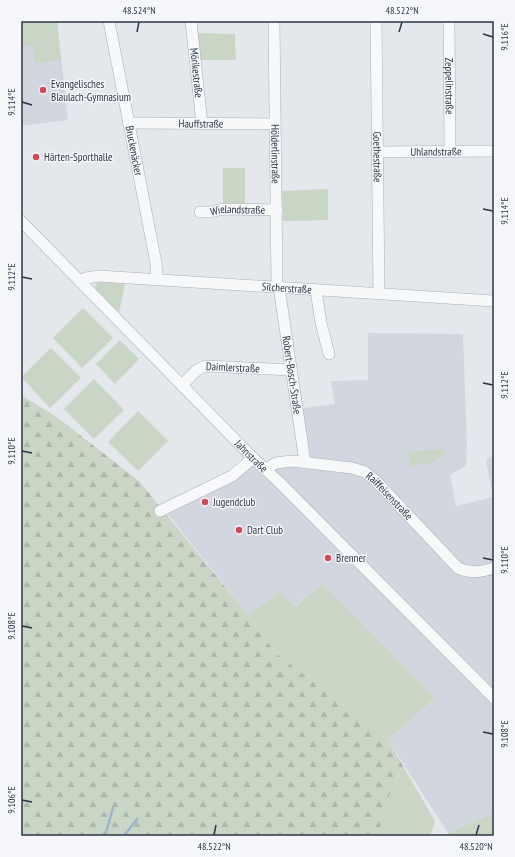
<svg xmlns="http://www.w3.org/2000/svg" width="515" height="857" font-family="'PT Sans Narrow',sans-serif">
<style>
.built{fill:#d2d6de}
.green{fill:#c9d6c5}
.forest{fill:url(#forest-firs)}
.lines{fill:none;stroke-linecap:round;stroke-linejoin:round}
.stream{stroke:#9fb4cc;stroke-width:2.5}
.minor-casing{stroke:#a9aeb7;stroke-width:12}
.minor{stroke:#f7f8fa;stroke-width:11}
.ticks{fill:none;stroke:#2b3445;stroke-width:1.5}
.poi-dot{fill:#d1495b;stroke:#f4f6f9;stroke-width:1.5}
.labels{text-anchor:middle;stroke-width:3;stroke-linejoin:round;paint-order:stroke}
.street-label{font-size:11px;fill:#2b3445;stroke:#f4f6f9}
.poi-label{font-size:11px;fill:#2b3445;stroke:#f4f6f9;text-anchor:start}
.neatline{fill:none;stroke:#2b3445;stroke-width:1.5}
.ticks-label{font-size:10px;text-anchor:middle;fill:#2b3445}
</style>
<defs>
<pattern id="forest-firs" width="22" height="20" patternUnits="userSpaceOnUse"><rect width="22" height="20" fill="#c9d6c5"/><path d="M5 1l3.5 6h-7zM16 11l3.5 6h-7z" fill="#adb8ab"/></pattern>
</defs>
<rect width="100%" height="100%" fill="#e4e7ec"/>
<!-- built -->
<g class="built">
<polygon points="21,21 57,21 68,120 21,126"/>
<polygon points="368,333 463,334 467,447 466,466 450,475 456,506 493,497 486,460 494,455 494,813 448,833 388,740 435,698 323,584 293,607 279,592 248,615 164,509 253,458 266,469 304,461 298,409 335,404 331,381 368,380"/>
</g>
<!-- green -->
<g class="green">
<polygon points="21,21 57,21 61,60 35,63 33,45 21,47"/>
<polygon points="197,33 235,34 236,60 200,60"/>
<rect x="223" y="168" width="22" height="37"/>
<polygon points="328,189 328,220 283,221 282,191"/>
<polygon points="99,282 125,284 119,313 95,288 96,284"/>
<polygon points="83,308 113,338 82,368 53,338"/>
<polygon points="120,340 139,359 115,384 96,364"/>
<polygon points="51,348 81,378 50,408 21,377"/>
<polygon points="94,379 124,410 94,439 64,409"/>
<polygon points="138,411 168,441 138,471 108,442"/>
<polygon points="442,449 445,451 444,455 428,465 425,462 410,468 409,466 409,452"/>
<polygon points="323,584 435,698 388,740 276,653 248,615 279,592 294,607"/>
<polygon points="403,766 435,821 430,836 381,836 380,815"/>
<polygon points="494,813 494,836 449,836 448,833"/>
</g>
<!-- forest -->
<polygon class="forest" points="21,395 58,418 139,481 248,615 276,653 388,740 403,766 380,815 381,836 21,836"/>
<g class="lines">
<!-- stream -->
<g class="stream">
<polyline points="105,836 113,808"/>
<polyline points="124,836 137,819"/>
</g>
<defs>
<g id="minor">
<path id="s1" d="M109,21L156,263L157,280"/>
<path id="s2" d="M191,21L202,124"/>
<path id="s3" d="M274,21L277,287"/>
<path id="s4" d="M376,21L379,294"/>
<path id="s5" d="M449,21L450,151"/>
<path id="s6" d="M128,123L275,124"/>
<path id="s7" d="M378,152L494,151"/>
<path id="s8" d="M200,212H210L223,209L277,210"/>
<path id="s9" d="M21,221L253,458L278,481L494,698"/>
<path id="s10" d="M80,281L86,278L99,276L494,301"/>
<path id="s11" d="M279,287L305,462"/>
<polyline points="316,290 321,323 329,354"/>
<path id="s12" d="M182,385L197,370L205,366L291,370"/>
<path id="s13" d="M266,469L276,463L292,461L352,468L365,472L375,480L458,568C471,574 481,572 494,568"/>
<polyline points="160,511 232,476 253,458"/>
</g>
</defs>
<!-- minor casing -->
<use href="#minor" class="minor-casing"/>
<!-- minor -->
<use href="#minor" class="minor"/>
</g>
<!-- ticks -->
<path class="ticks" d="M137,32L139,22M399,32L402,22M483,34L493,37M22,102L32,105M483,209L493,211M22,277L32,279M483,383L493,385M22,451L32,453M483,558L493,560M22,626L32,628M483,732L493,734M22,800L32,802M214,835L216,825M476,835L479,825"/>
<!-- markers -->
<g class="poi-dot">
<circle cx="43" cy="90" r="4"/>
<circle cx="36" cy="157" r="4"/>
<circle cx="205" cy="502" r="4"/>
<circle cx="239" cy="530" r="4"/>
<circle cx="328" cy="558" r="4"/>
</g>
<g class="labels">
<!-- street labels -->
<g class="street-label">
<text dy="4" stroke="none"><textPath href="#s2" startOffset="52">Mörikestraße</textPath></text>
<text dy="4" stroke="none"><textPath href="#s5" startOffset="65">Zeppelinstraße</textPath></text>
<text dy="4" stroke="none"><textPath href="#s6" startOffset="73">Hauffstraße</textPath></text>
<text dy="4" stroke="none"><textPath href="#s1" startOffset="132">Bruckenäcker</textPath></text>
<text dy="4" stroke="none"><textPath href="#s7" startOffset="58">Uhlandstraße</textPath></text>
<text dy="4" stroke="none"><textPath href="#s3" startOffset="133">Hölderlinstraße</textPath></text>
<text dy="4" stroke="none"><textPath href="#s4" startOffset="136">Goethestraße</textPath></text>
<text dy="4" stroke="none"><textPath href="#s8" startOffset="38">Wielandstraße</textPath></text>
<text dy="4" stroke="none"><textPath href="#s10" startOffset="208">Silcherstraße</textPath></text>
<text dy="4" stroke="none"><textPath href="#s12" startOffset="58">Daimlerstraße</textPath></text>
<text dy="4" stroke="none"><textPath href="#s11" startOffset="89">Robert-Bosch-Straße</textPath></text>
<text dy="4" stroke="none"><textPath href="#s9" startOffset="329">Jahnstraße</textPath></text>
<text dy="4" stroke="none"><textPath href="#s13" startOffset="136">Raiffeisenstraße</textPath></text>
</g>
<!-- poi labels -->
<g class="poi-label">
<text x="51" y="88">Evangelisches<tspan x="51" dy="13">Blaulach-Gymnasium</tspan></text>
<text x="44" y="161">Härten-Sporthalle</text>
<text x="213" y="506">Jugendclub</text>
<text x="247" y="534">Dart Club</text>
<text x="336" y="562">Brenner</text>
</g>
</g>
<!-- border -->
<rect width="515" height="857" fill="none" stroke="#f4f6f9" stroke-width="44"/>
<rect x="22" y="22" width="471" height="813" class="neatline"/>
<g class="ticks-label">
<text x="139" y="14">48.524°N</text>
<text x="402" y="14">48.522°N</text>
<text transform="translate(504 37) rotate(-90)" y="4">9.116°E</text>
<text transform="translate(11 102) rotate(-90)" y="4">9.114°E</text>
<text transform="translate(504 211) rotate(-90)" y="4">9.114°E</text>
<text transform="translate(11 277) rotate(-90)" y="4">9.112°E</text>
<text transform="translate(504 385) rotate(-90)" y="4">9.112°E</text>
<text transform="translate(11 451) rotate(-90)" y="4">9.110°E</text>
<text transform="translate(504 560) rotate(-90)" y="4">9.110°E</text>
<text transform="translate(11 626) rotate(-90)" y="4">9.108°E</text>
<text transform="translate(504 734) rotate(-90)" y="4">9.108°E</text>
<text transform="translate(11 800) rotate(-90)" y="4">9.106°E</text>
<text x="214" y="850">48.522°N</text>
<text x="476" y="850">48.520°N</text>
</g>
</svg>
